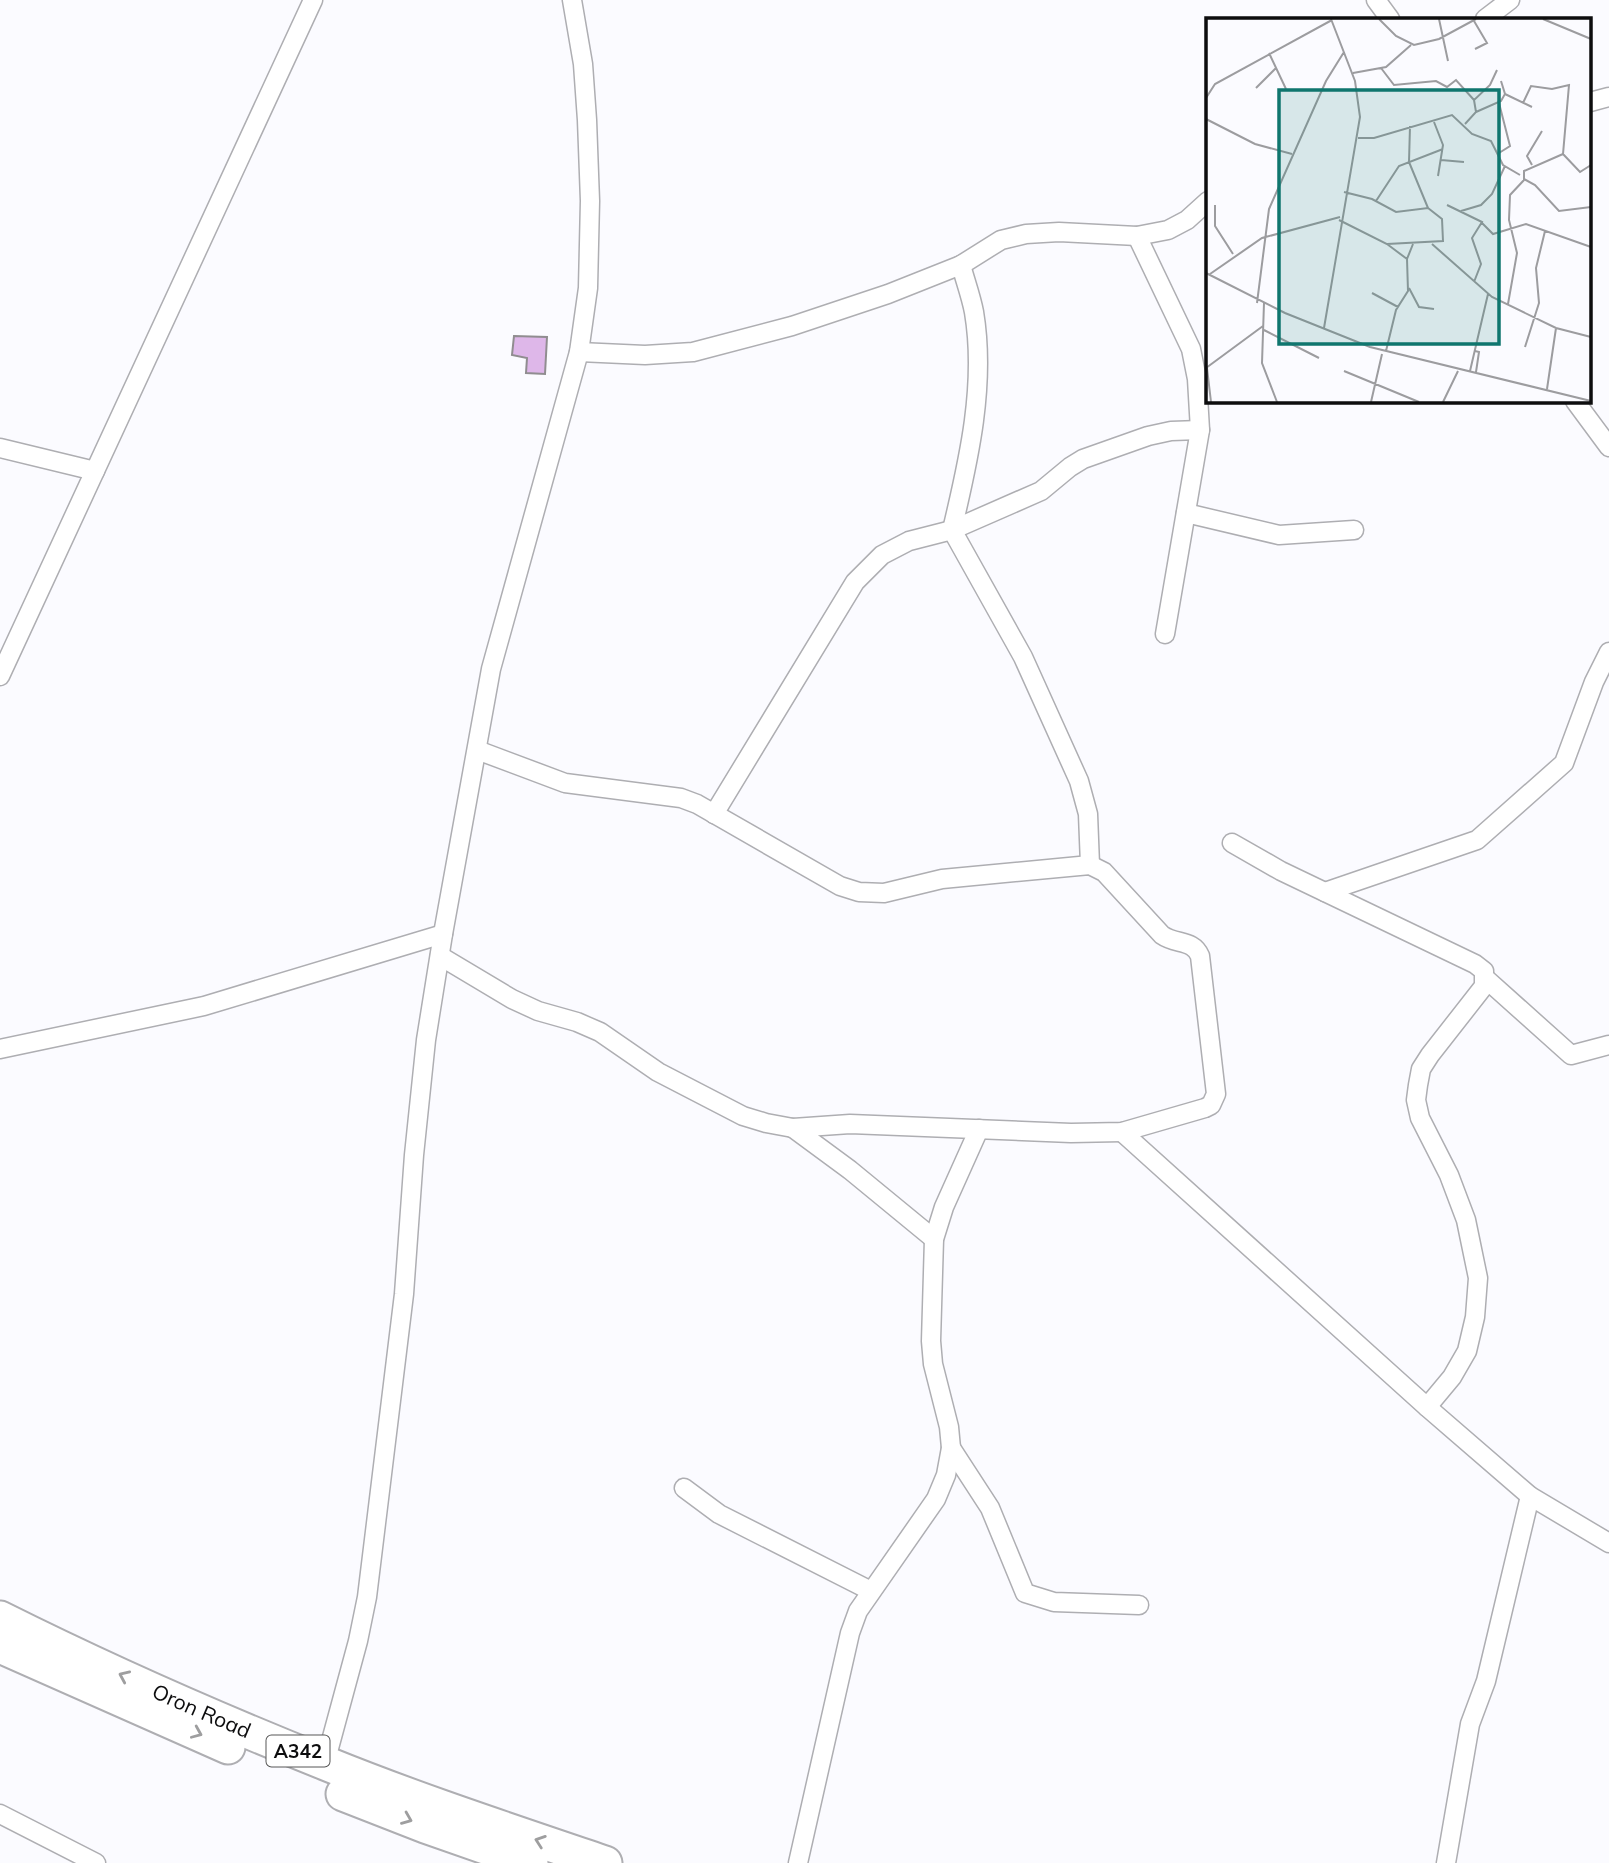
<svg xmlns="http://www.w3.org/2000/svg" width="1609" height="1863" font-family="Mulish,sans-serif">
<style>
.building{fill:#deb7e9;stroke:#908d90;stroke-width:2}
.lines{fill:none;stroke-linecap:round;stroke-linejoin:round}
.street-casing{stroke:#aeaeb2;stroke-width:21}
.highway-casing{stroke:#aeaeb2;stroke-width:37}
.street{stroke:#fff;stroke-width:18}
.highway{stroke:#fff;stroke-width:33}
.oneway{stroke:#9e9e9f}
.labels{text-anchor:middle;stroke-width:7;stroke-linejoin:round;paint-order:stroke}
.shield{fill:#fff;stroke:#565656;stroke-width:2}
.shield-label{font-size:19px;font-weight:bold;fill:#0d0d0e}
.street-label{font-size:21px;fill:#0d0d0e;stroke:#fff}
.inset-road{fill:none;stroke:#9c9c9f;stroke-width:2}
.view{fill:#0f766e;fill-opacity:0.15;stroke:#0f766e;stroke-width:3.5}
.inset-edge{fill:none;stroke:#0d0d0e;stroke-width:3.5}
</style>
<rect width="100%" height="100%" fill="#fbfbff"/>
<!-- building -->
<polygon class="building" points="514,336 547,337 545,374 526,373 527,358 512,355"/>
<g class="lines">
<defs>
<g id="street">
<polyline points="1376,0 1390,19"/>
<polyline points="1485,19 1510,0"/>
<polyline points="1590,102 1609,97"/>
<polyline points="1137,236 1191,349 1197,379 1200,430 1165,634"/>
<path d="M961,265C965,280 971,296 974,312C986,384 969,459 952,530L1023,657L1079,781L1088,814L1090,865"/>
<polyline points="579,352 645,355 693,352 792,326 888,294 961,265 1001,240 1026,234 1059,232 1137,236 1168,230 1187,220 1208,201"/>
<polyline points="1575,401 1609,447"/>
<polyline points="0,448 95,471"/>
<polyline points="1186,513 1279,535 1354,530"/>
<polyline points="0,676 313,0"/>
<polyline points="714,814 855,582 882,555 909,541 952,530 1041,491 1070,467 1083,459 1148,436 1171,431 1200,430"/>
<polyline points="1232,843 1281,871 1475,964 1484,971 1484,986 1430,1055 1421,1069 1418,1085 1416,1100 1420,1118 1449,1175 1466,1220 1478,1278 1475,1317 1467,1351 1452,1377 1427,1407"/>
<polyline points="1325,892 1477,840 1564,763 1594,682 1609,652"/>
<path d="M440,956L512,999L538,1011L577,1022L600,1032L658,1072L743,1116L766,1123L793,1128L850,1124L1071,1133L1122,1132L1205,1108L1211,1105L1216,1094L1200,956C1193,939 1176,945 1162,935L1104,872L1090,865L942,879L884,893L859,892L840,886L697,804L681,798L565,783L477,750"/>
<polyline points="1485,978 1571,1055 1609,1045"/>
<polyline points="0,1049 204,1006 443,934"/>
<polyline points="793,1128 850,1170 934,1239"/>
<polyline points="1122,1132 1427,1407 1530,1496 1609,1543"/>
<polyline points="951,1448 990,1508 1025,1593 1054,1602 1139,1605"/>
<polyline points="684,1488 719,1514 871,1591"/>
<polyline points="325,1763 358,1641 367,1597 404,1294 414,1155 426,1040 443,934 491,669 579,352 588,288 590,201 587,120 583,64 572,0"/>
<polyline points="0,1814 96,1863"/>
<polyline points="798,1863 850,1633 858,1611 936,1499 946,1475 951,1448 949,1427 933,1364 931,1341 934,1239 944,1207 979,1129"/>
<polyline points="1446,1863 1470,1724 1486,1681 1530,1496"/>
</g>
<g id="highway">
<path id="s1" d="M0,1618C106,1671 215,1719 325,1763C416,1800 511,1831 605,1863"/>
<polyline points="0,1646 228,1747"/>
<polyline points="343,1794 425,1826 531,1863"/>
</g>
</defs>
<!-- street casing -->
<use href="#street" class="street-casing"/>
<!-- highway casing -->
<use href="#highway" class="highway-casing"/>
<!-- street -->
<use href="#street" class="street"/>
<!-- highway -->
<use href="#highway" class="highway"/>
</g>
<!-- one-way arrows -->
<defs><path id="oneway-chevron" d="M-2-3.5L2.5 0L-2 3.5" fill="none" stroke-width="1.6" stroke-linecap="round" stroke-linejoin="round" transform="scale(1.75)"/></defs>
<g class="oneway">
<use href="#oneway-chevron" transform="translate(124 1676) rotate(-156)"/>
<use href="#oneway-chevron" transform="translate(197 1733) rotate(23)"/>
<use href="#oneway-chevron" transform="translate(407 1819) rotate(22)"/>
<use href="#oneway-chevron" transform="translate(540 1841) rotate(-161)"/>
</g>
<g class="labels">
<!-- shield labels -->
<rect class="shield" x="266.5" y="1735.5" width="63" height="31" rx="5"/>
<g class="shield-label">
<text x="298" y="1758">A342</text>
</g>
<!-- street labels -->
<g class="street-label">
<text dy="7" stroke="none"><textPath href="#s1" startOffset="222">Oron Road</textPath></text>
</g>
</g>
<!-- overview -->
<g transform="translate(1206 18)">
<rect width="385" height="385" fill="#fbfbff"/>
<path class="inset-road" d="M173,1L190,18L208,27L233,21L270,1M233,1L242,43M337,1L385,21M268,3L281,25L269,31M63,35L80,71M175,50L188,67L230,63L241,69L250,62L268,82M147,55L180,49L205,27M50,70L70,50M299,76L326,89M0,80L9,66L126,2M293,85L304,128L293,135M270,94L295,83L299,76L295,63M0,101L49,126L86,136M228,104L237,127L232,158M259,106L270,94L268,82L284,67L291,52M204,108L203,144L222,190M152,120H168L246,97L266,116L285,123L297,147L314,157M357,136L374,154L385,147M235,142L258,144M326,147L321,138L336,113M318,161L329,167L353,193L385,189M138,174L166,181L190,194L222,190L236,201L237,223L181,226M170,183L193,148L237,131M9,187V208L27,236M241,187L276,204L266,220L275,246L268,264M255,193L275,187L286,176L299,148M133,202L181,226L201,241M276,205L287,216L320,206L385,229M226,226L286,279L350,310L385,319M0,255L79,295L164,329L385,383M4,256L56,220L134,199M203,270L213,289L228,291M166,275L192,289M51,285L63,191L120,63L138,34M58,285L56,345L71,384M302,286L311,235L303,202L304,177L318,162V153L357,136L363,67L346,71L325,68L317,85M118,310L154,99L149,63L125,1M58,312L113,340M319,329L333,285L330,250L339,213M180,333L190,292L202,273L201,241L207,226M269,333L273,334L270,354M0,350L57,308M1,350L5,384M138,353L213,384M264,353L282,276M341,371L350,310M165,384L176,336M237,384L252,353"/>
<path class="view" d="M73,72H293V326H73Z"/>
<rect width="385" height="385" class="inset-edge"/>
</g>
</svg>
